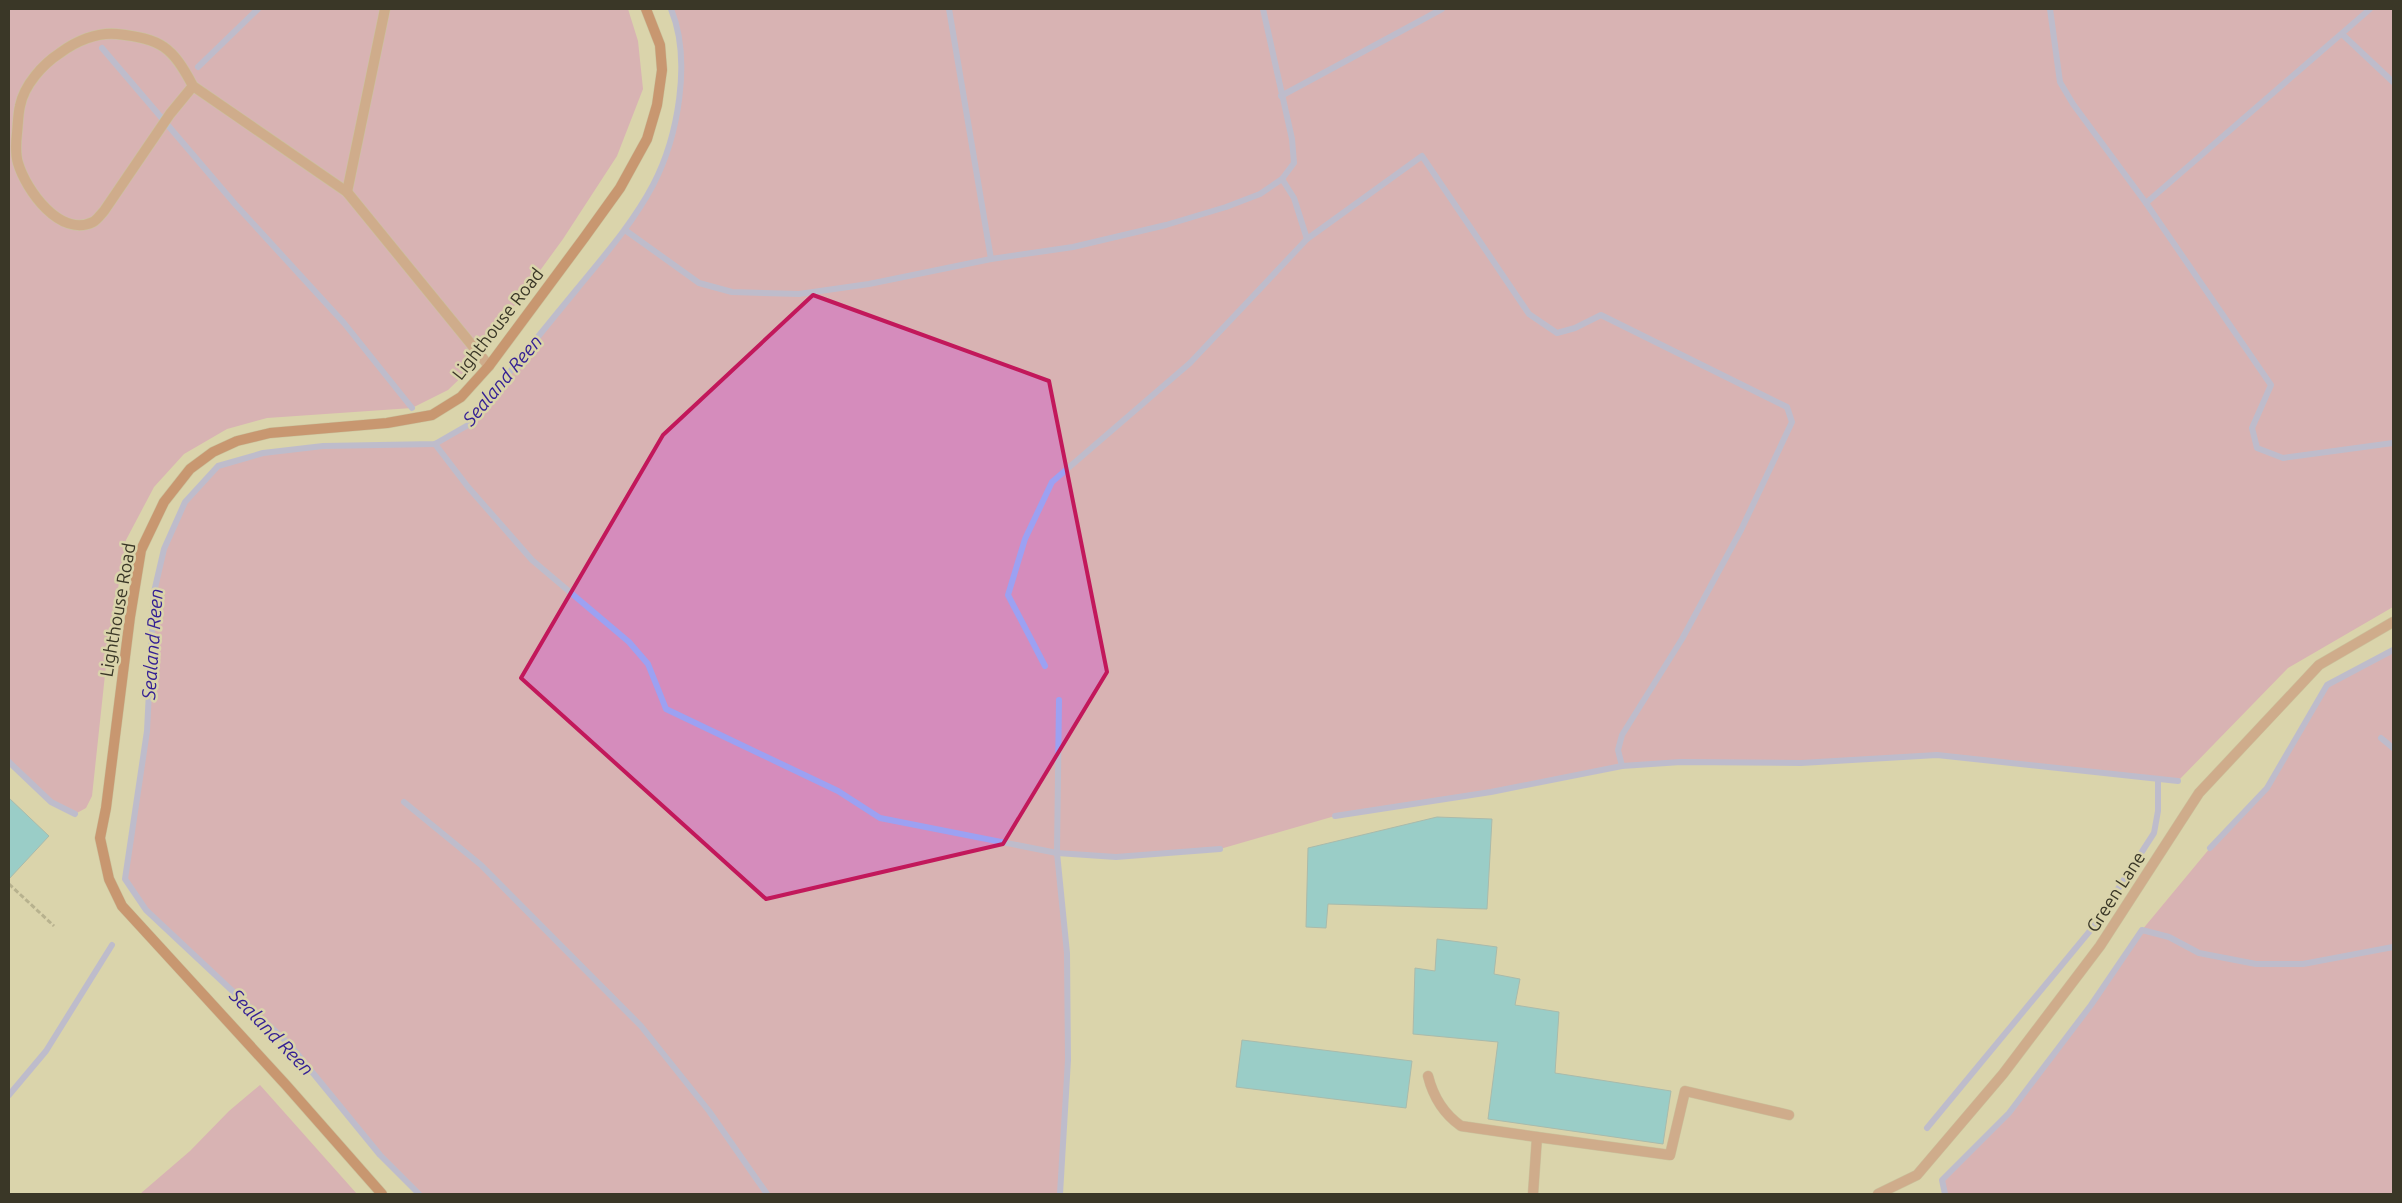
<svg xmlns="http://www.w3.org/2000/svg" width="2402" height="1203" font-family="Ubuntu,sans-serif">
<style>
.green{fill:#d58cbc}
.lines{fill:none;stroke-linecap:round;stroke-linejoin:round}
.stream{stroke:#9ca1f2;stroke-width:6}
.building{fill:#4cc6e8;stroke:#6d9cab}
.service-casing{stroke:#b7b18e;stroke-width:11}
.minor-casing{stroke:#b7b18e;stroke-width:11}
.secondary-casing{stroke:#b7b18e;stroke-width:11}
.path{stroke:#8d896c;stroke-width:3;stroke-dasharray:5 2.5;stroke-linecap:butt}
.service{stroke:#c17d64;stroke-width:10}
.minor{stroke:#c17d64;stroke-width:10}
.secondary{stroke:#b24e28;stroke-width:10}
.marked{fill:none;stroke:#c2185b;stroke-width:4;stroke-linejoin:round}
.labels{text-anchor:middle;stroke-width:5;stroke-linejoin:round;paint-order:stroke}
.street-label{font-size:18px;fill:#3a3727;stroke:#dad4ab}
.water-label{font-size:19px;font-style:italic;fill:#331f94;stroke:#dad4ab}
</style>
<rect width="100%" height="100%" fill="#dad4ab"/>
<!-- green -->
<g class="green">
<polygon points="9,9 628,9 638,41 643,89 617,156 563,239 493,335 481,341 470,352 472,367 448,390 412,408 267,418 227,429 184,454 154,487 126,540 107,656 92,796 86,808 75,814 51,802 9,762"/>
<path d="M671,9H2393V607L2288,668L2178,781L1937,755L1801,763L1681,762L1622,766L1491,792L1335,816L1220,849L1116,857L1057,853L1067,953L1068,1060L1060,1194H419L380,1155L290,1045L146,910L125,879L147,731L154,592L164,549L185,502L218,466L263,453L323,446L435,444L468,425C503,379 540,334 577,289C604,256 633,223 653,185C678,137 692,60 671,9Z"/>
<polygon points="2393,650 2393,1194 1945,1194 1942,1180 2009,1113 2091,1005 2142,930 2210,848 2267,788 2327,685"/>
<polygon points="260,1085 357,1194 140,1194 190,1151 229,1111"/>
</g>
<g class="lines">
<!-- stream -->
<g class="stream">
<polyline points="949,9 991,259"/>
<polyline points="2050,9 2060,82 2073,104 2146,203 2271,385 2252,428 2257,448 2283,458 2393,443"/>
<polyline points="2342,34 2393,82"/>
<polyline points="102,48 235,204 344,323 412,408"/>
<polyline points="198,67 258,9"/>
<polyline points="1281,96 1442,9"/>
<polyline points="1282,179 1294,198 1307,239"/>
<polyline points="2146,203 2370,9"/>
<polyline points="625,230 699,283 732,292 799,294 869,284 991,259 1073,247 1166,225 1226,207 1260,194 1282,179 1294,163 1292,139 1263,9"/>
<polyline points="435,444 468,487 532,560 629,642 648,664 666,709 838,791 880,818 1057,853 1116,857 1220,849"/>
<polyline points="1045,666 1008,595 1025,539 1052,482 1190,363 1307,239 1422,156 1529,314 1557,333 1575,328 1601,315 1787,407 1792,422 1741,530 1682,639 1622,735 1618,750 1622,766"/>
<polyline points="1059,700 1057,853 1067,953 1068,1060 1060,1194"/>
<polyline points="2381,738 2393,748"/>
<polyline points="9,762 51,802 75,814"/>
<polyline points="404,802 481,865 641,1026 709,1111 767,1194"/>
<polyline points="1335,816 1491,792 1622,766 1681,762 1801,763 1937,755 2178,781"/>
<polyline points="2210,848 2267,788 2327,685 2393,650"/>
<polyline points="9,1095 46,1051 112,945"/>
<polyline points="1927,1128 2094,926 2154,833 2158,811 2158,779"/>
<path d="M419,1194L380,1155L290,1045L146,910L125,879L147,731L154,592L164,549L185,502L218,466L263,453L323,446L435,444L468,425C503,379 540,334 577,289C604,256 633,223 653,185C678,137 692,60 671,9"/>
<polyline points="1945,1194 1942,1180 2009,1113 2091,1005 2142,930 2169,937 2199,953 2256,964 2303,964 2393,947"/>
</g>
</g>
<!-- building -->
<g class="building">
<polygon points="9,798 49,836 9,879"/>
<polygon points="1437,817 1492,819 1487,909 1328,904 1326,928 1306,927 1308,848"/>
<polygon points="1437,939 1497,947 1494,974 1520,979 1515,1005 1559,1012 1555,1073 1671,1091 1663,1144 1488,1119 1498,1042 1413,1034 1415,968 1435,971"/>
<polygon points="1242,1040 1412,1061 1406,1108 1236,1087"/>
</g>
<g class="lines">
<defs>
<g id="service">
<path d="M193,86C172,46 161,39 117,34C97,32 76,41 60,53C43,64 24,85 20,106C18,114 18,124 17,133C16,142 15,153 18,163C26,190 60,238 93,222C97,220 101,214 104,211L170,114L193,86L347,192L489,366"/>
<polyline points="347,192 385,9"/>
<path d="M1428,1076C1433,1096 1444,1114 1461,1126L1537,1137"/>
<polyline points="1533,1194 1537,1137 1670,1155 1685,1091 1789,1115"/>
</g>
<polyline id="minor" points="1878,1194 1917,1175 2003,1074 2100,946 2199,793 2319,665 2393,622"/>
<polyline id="secondary" points="382,1194 286,1085 122,906 109,879 100,838 106,808 130,617 141,550 164,502 190,469 213,452 237,441 270,433 387,423 432,415 461,397 489,366 584,238 620,188 647,139 657,105 662,70 660,45 646,9"/>
</defs>
<!-- service casing -->
<use href="#service" class="service-casing"/>
<!-- minor casing -->
<use href="#minor" class="minor-casing"/>
<!-- secondary casing -->
<use href="#secondary" class="secondary-casing"/>
<!-- path -->
<polyline class="path" points="9,884 54,926"/>
<!-- service -->
<use href="#service" class="service"/>
<!-- minor -->
<use href="#minor" class="minor"/>
<!-- secondary -->
<use href="#secondary" class="secondary"/>
</g>
<!-- marked area -->
<path d="M0 0H2402V1203H0ZM813,295L1049,381L1107,672L1003,844L766,899L521,678L663,435Z" fill="#dad4ab" fill-opacity=".55" fill-rule="evenodd"/>
<path class="marked" d="M813,295L1049,381L1107,672L1003,844L766,899L521,678L663,435Z"/>
<g class="labels">
<!-- street labels -->
<g class="street-label">
<text transform="translate(498 324) rotate(-52)" y="6">Lighthouse Road</text>
<text transform="translate(118 610) rotate(-80)" y="6">Lighthouse Road</text>
<text transform="translate(2116 892) rotate(-57)" y="6">Green Lane</text>
</g>
<!-- water labels -->
<g class="water-label">
<text transform="translate(502 380) rotate(-50)" y="7">Sealand Reen</text>
<text transform="translate(152 644) rotate(-86)" y="7">Sealand Reen</text>
<text transform="translate(272 1032) rotate(46)" y="7">Sealand Reen</text>
</g>
</g>
<!-- border -->
<rect width="2402" height="1203" fill="none" stroke="#3a3727" stroke-width="20"/>
</svg>
